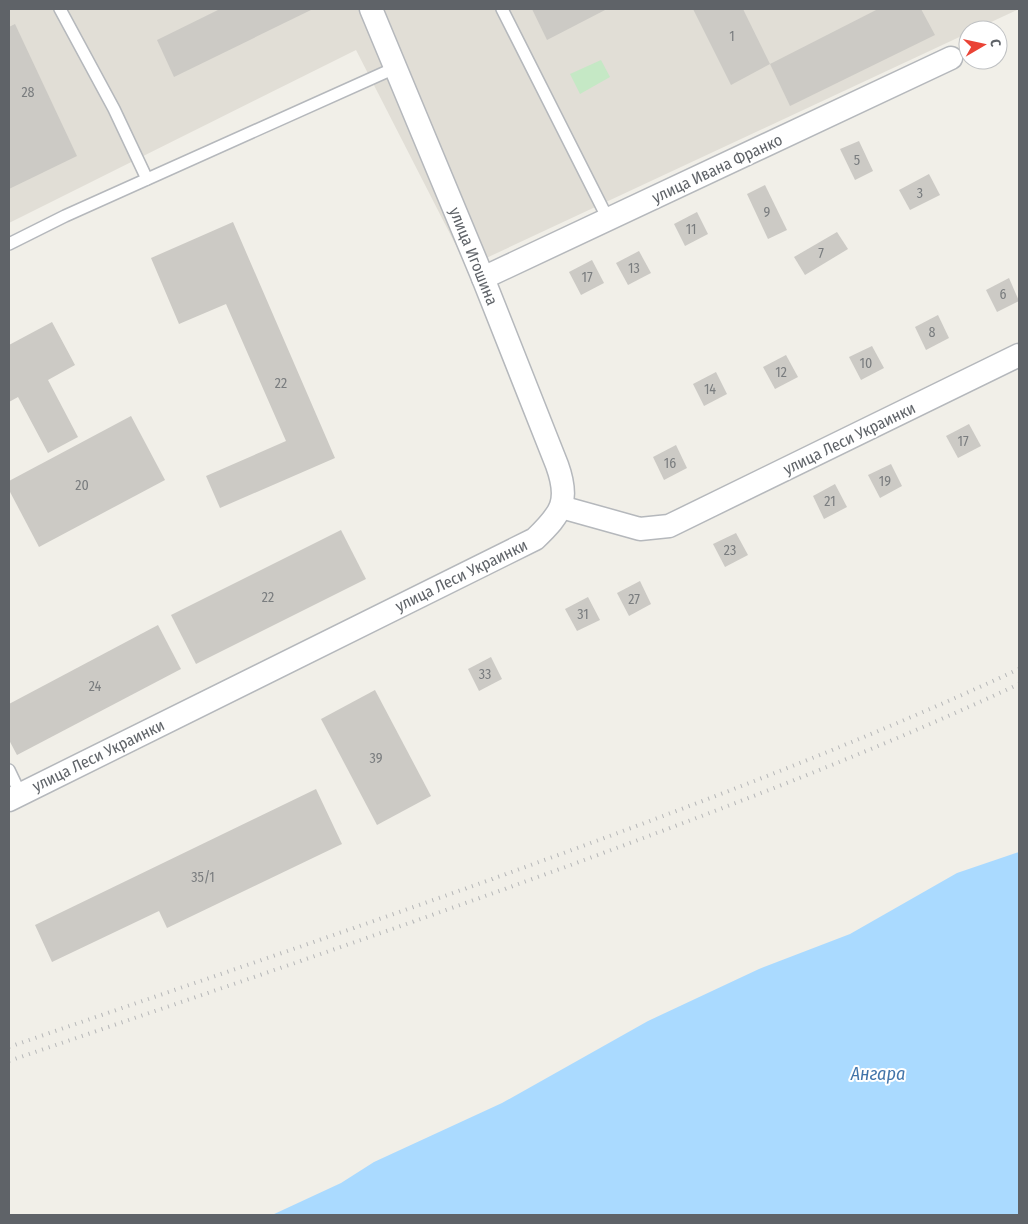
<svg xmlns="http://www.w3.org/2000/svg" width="1028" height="1224" font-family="'Fira Sans Condensed',sans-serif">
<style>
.education{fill:#e1ded6}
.green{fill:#c5e8c5}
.water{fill:#aadaff}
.building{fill:#cccac5}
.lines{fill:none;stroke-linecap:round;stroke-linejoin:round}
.service-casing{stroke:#b5b8bc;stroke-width:14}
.minor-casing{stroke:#b5b8bc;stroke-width:25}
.service{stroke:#fff;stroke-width:11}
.minor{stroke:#fff;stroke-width:22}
.rail{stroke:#b6b7b8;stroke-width:4;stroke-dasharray:1 6;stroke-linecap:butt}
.labels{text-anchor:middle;stroke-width:4;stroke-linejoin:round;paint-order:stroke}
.number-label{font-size:14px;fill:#7a7d7f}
.street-label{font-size:16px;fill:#5f6368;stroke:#fff}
.water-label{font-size:18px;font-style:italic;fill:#4174aa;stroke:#fff}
</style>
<rect width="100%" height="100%" fill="#f1efe8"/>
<!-- education -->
<polygon class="education" points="9,9 1019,9 974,30 968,30 968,33 467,267 356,50 9,223"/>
<!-- green -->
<polygon class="green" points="601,60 610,77 580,94 570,74"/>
<!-- water -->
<polygon class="water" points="1019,852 1019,1215 272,1215 341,1183 374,1162 502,1103 648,1021 759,969 850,934 957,873"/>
<!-- building -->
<g class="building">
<polygon points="220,9 313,9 174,77 157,40"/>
<polygon points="532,9 607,9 547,40"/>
<polygon points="693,9 743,9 770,64 731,85"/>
<polygon points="878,9 921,9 935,35 790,106 770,64"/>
<polygon points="15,24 77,156 9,189 9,27"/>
<polygon points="859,141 873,171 855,180 840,149"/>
<polygon points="929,174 940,195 910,210 899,190"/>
<polygon points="765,185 787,230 768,239 747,194"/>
<polygon points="697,212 708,234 685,246 674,224"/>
<polygon points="233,222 335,458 220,508 206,476 286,441 226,304 179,324 151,258"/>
<polygon points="837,232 848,249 805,275 794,257"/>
<polygon points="639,251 651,273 628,285 616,263"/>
<polygon points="592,260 604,283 581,295 569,272"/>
<polygon points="1009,278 1019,301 997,312 986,290"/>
<polygon points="938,315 949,338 926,350 915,327"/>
<polygon points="52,322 75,365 48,380 78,437 48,453 18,397 9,402 9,345"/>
<polygon points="872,346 884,368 861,380 849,357"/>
<polygon points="786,355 798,377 775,389 763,367"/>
<polygon points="716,372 727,394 704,406 693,384"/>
<polygon points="131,416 165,480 39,547 9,490 9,481"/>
<polygon points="969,424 981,446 958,458 946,436"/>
<polygon points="676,445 687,468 664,480 653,457"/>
<polygon points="891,464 902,486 880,498 868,475"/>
<polygon points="835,484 847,507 824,519 813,496"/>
<polygon points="341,530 366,579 196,664 171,615"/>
<polygon points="736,533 748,555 725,567 713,544"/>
<polygon points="640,581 651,604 629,616 617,593"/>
<polygon points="588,597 600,620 577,631 565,609"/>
<polygon points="158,625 181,669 17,755 9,740 9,704"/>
<polygon points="491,657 502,679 479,691 468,669"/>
<polygon points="375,690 431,796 377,825 321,719"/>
<polygon points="316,789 342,844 167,928 159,911 52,962 35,925"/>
</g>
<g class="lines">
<defs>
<g id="service">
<polyline points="60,9 114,109 147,179"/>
<polyline points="502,9 608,219"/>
<polyline points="9,244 65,216 397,67"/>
<polyline points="9,770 20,793"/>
</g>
<g id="minor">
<polyline points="483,278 951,58"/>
<polyline points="561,507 640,529 669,526 1019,355"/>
<path d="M9,800L535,539C562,513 570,501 557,465L483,278L371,9"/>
</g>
</defs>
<!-- service casing -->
<use href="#service" class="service-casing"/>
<!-- minor casing -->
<use href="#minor" class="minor-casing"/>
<!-- service -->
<use href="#service" class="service"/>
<!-- minor -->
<use href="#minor" class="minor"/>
<!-- rail -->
<g class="rail">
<path d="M9,1047C214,976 420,907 623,831C757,781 890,729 1019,669"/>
<path d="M9,1061C219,989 430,918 638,840C766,792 895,742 1019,684"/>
</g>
</g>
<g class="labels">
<!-- number labels -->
<g class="number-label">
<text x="732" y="41">1</text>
<text x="28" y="97">28</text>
<text x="857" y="165">5</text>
<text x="920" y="198">3</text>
<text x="767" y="217">9</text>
<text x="691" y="234">11</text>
<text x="821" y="258">7</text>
<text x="634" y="273">13</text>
<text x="587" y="282">17</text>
<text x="1003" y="299">6</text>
<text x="932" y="337">8</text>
<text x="866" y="368">10</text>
<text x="781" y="377">12</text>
<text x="281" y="388">22</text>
<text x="710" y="394">14</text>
<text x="963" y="446">17</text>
<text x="670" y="468">16</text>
<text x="885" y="486">19</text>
<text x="82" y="490">20</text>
<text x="830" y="506">21</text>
<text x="730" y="555">23</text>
<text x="268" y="602">22</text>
<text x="634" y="604">27</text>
<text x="583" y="619">31</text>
<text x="485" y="679">33</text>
<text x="95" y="691">24</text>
<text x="376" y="763">39</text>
<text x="203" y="882">35/1</text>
</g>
<!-- street labels -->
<g class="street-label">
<text transform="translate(717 168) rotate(-25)" y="6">улица Ивана Франко</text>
<text transform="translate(474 256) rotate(68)" y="6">улица Игошина</text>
<text transform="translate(849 438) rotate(-26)" y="6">улица Леси Украинки</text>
<text transform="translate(461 575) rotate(-26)" y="6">улица Леси Украинки</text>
<text transform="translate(98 755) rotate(-26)" y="6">улица Леси Украинки</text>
</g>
<!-- water labels -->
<g class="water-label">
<text x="878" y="1080">Ангара</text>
</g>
</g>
<!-- border -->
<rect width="1028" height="1224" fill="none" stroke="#5f6368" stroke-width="20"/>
<!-- north arrow -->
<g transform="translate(983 45) rotate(81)"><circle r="24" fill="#ffffff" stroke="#bfc1c3"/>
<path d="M0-4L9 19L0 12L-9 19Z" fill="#ea4335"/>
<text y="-8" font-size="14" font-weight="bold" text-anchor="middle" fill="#5f6368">С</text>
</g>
</svg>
